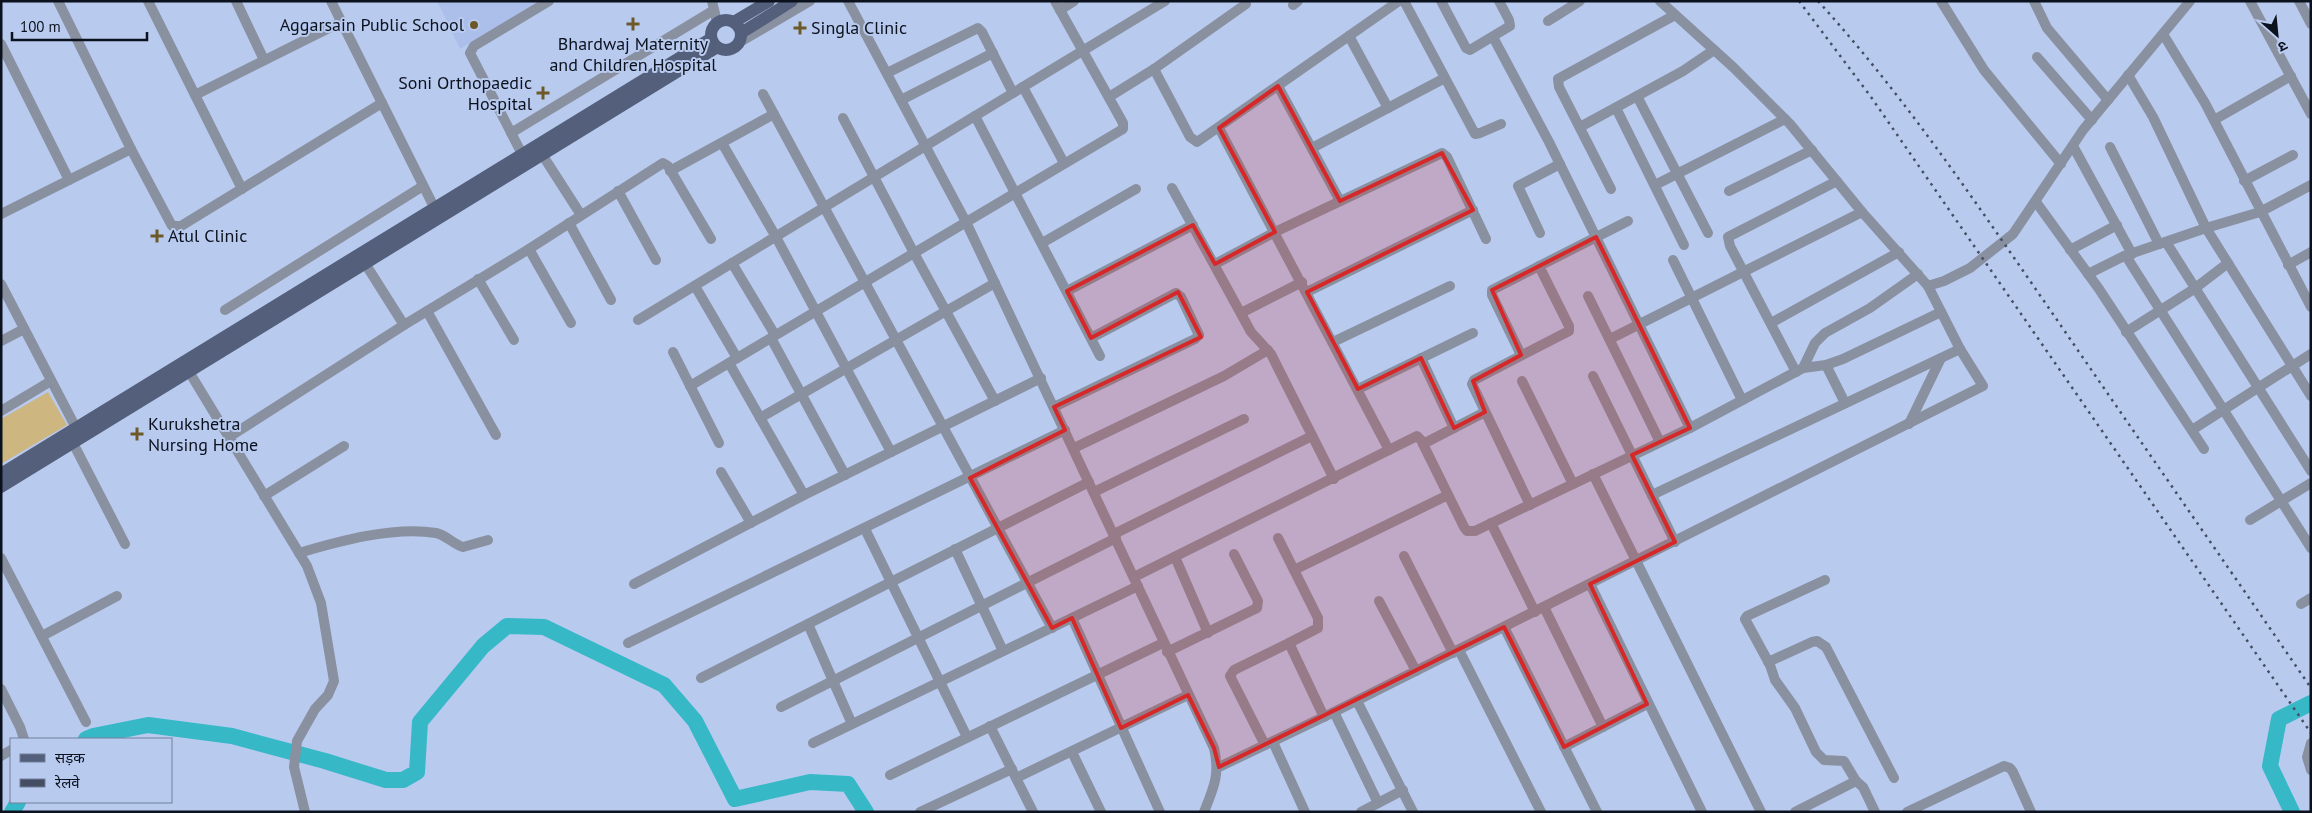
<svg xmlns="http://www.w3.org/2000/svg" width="2312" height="813" font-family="'PT Sans','Noto Sans Devanagari',sans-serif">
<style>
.built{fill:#abbfea}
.green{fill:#ceb681}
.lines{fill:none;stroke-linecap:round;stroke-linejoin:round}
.river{stroke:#36b8c7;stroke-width:16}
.minor{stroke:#8990a0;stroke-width:10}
.major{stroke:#535f7b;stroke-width:12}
.rail{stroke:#444d61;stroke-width:2.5;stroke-dasharray:2.5 5;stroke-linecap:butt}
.marked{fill:#d62828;fill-opacity:0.2;stroke:#d62828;stroke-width:4;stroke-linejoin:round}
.poi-dot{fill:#6d5827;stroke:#b9caef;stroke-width:2}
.labels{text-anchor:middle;stroke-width:4;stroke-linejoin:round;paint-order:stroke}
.poi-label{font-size:18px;fill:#0b111d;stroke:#b9caef;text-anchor:start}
</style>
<rect width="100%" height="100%" fill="#b9caef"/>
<!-- built -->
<polygon class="built" points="437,1 539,1 460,49"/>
<!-- green -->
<polygon class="green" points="48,392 67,425 1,464 1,419"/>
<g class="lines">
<!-- river -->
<g class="river">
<polyline points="86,739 93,736 148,725 232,736 325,761 386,780 403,780 417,772 420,722 483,646 507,626 544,627 664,685 695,721 735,799 810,782 848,784 866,812"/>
<polyline points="12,812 18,802"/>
<polyline points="2292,812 2270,766 2279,719 2311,703"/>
</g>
<!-- minor -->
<g class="minor">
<polyline points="58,1 131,149 172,226 181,226 382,103"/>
<polyline points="148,1 242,189"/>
<polyline points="236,1 264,60"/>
<polyline points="331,1 437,213"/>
<polyline points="712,1 717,22"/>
<path d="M848,1L966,222L1214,748C1220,775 1214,787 1204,812"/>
<polyline points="1404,1 1475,134 1480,133 1501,124"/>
<polyline points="1441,1 1466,48 1470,50 1510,26 1509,20 1499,1"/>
<polyline points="1660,1 1733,67 1790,124 1862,212 1928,286 1944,281 1970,268 2013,234 2083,130 2190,1"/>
<polyline points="1941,1 1984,70 2061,164"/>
<polyline points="2034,1 2047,28 2108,100"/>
<polyline points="2250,1 2311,114"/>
<polyline points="2299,1 2311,24"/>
<polyline points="1293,5 1298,1"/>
<polyline points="1060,10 1074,1"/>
<polyline points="1548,21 1580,1"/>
<polyline points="2163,34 2205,103 2311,307"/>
<polyline points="1349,36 1388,108"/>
<polyline points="1493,37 1549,142 1690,428"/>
<polyline points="740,42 810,1"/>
<polyline points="1,44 69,180"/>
<polyline points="2037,57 2092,120"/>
<polyline points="1154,69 1190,137 1197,142 1399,1"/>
<polyline points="887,73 978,28 982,32 1013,93"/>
<polyline points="2128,75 2153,117 2206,228 2311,396"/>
<polyline points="1278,86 1340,201"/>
<polyline points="1023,87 1064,163"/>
<polyline points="763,94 1052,628"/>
<polyline points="195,95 341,22"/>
<polyline points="1637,96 1708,233"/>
<polyline points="1109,97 1154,69 1246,4"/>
<polyline points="901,100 993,53"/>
<polyline points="1616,108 1684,245"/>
<polyline points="975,116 1100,356"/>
<polyline points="843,118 914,253 995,401"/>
<polyline points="2214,120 2291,76"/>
<polyline points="1580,127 1683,71 1714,50"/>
<polyline points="1219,128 1389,450"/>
<polyline points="511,133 714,10"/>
<polyline points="722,143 776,237 891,452"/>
<polyline points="2073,146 2132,254"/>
<polyline points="2110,147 2159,244"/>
<polyline points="538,148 581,215"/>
<polyline points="1312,148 1443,79"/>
<polyline points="522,154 470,53 474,46 549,1"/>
<polyline points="670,171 774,114"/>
<polyline points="2244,181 2293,155"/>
<polyline points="1655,185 1785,119"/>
<polyline points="1172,188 1251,332 1271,354 1334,479"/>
<polyline points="1611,189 1559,87 1558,79 1675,15"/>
<polyline points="618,191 656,260"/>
<polyline points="1729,191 1812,150"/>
<polyline points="2036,202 2099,289 2204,449"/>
<polyline points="1,214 131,149"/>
<polyline points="569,223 611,300"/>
<polyline points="1540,233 1518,186 1560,164"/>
<polyline points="2166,242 2311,471"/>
<polyline points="1042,243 1136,189"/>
<polyline points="529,249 571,323"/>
<polyline points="2070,250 2117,225"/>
<polyline points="2126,256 2311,548"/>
<polyline points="361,257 404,325 529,249 663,163 668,166 711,239"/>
<polyline points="1673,260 1742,400"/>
<polyline points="732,263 775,335"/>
<polyline points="1215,264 1275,232 1442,153 1447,157 1486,239"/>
<polyline points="2288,265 2311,252"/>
<polyline points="2088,274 2124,256 2206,228 2260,212 2311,185"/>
<polyline points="478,279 514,340"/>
<polyline points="1,284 76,428"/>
<polyline points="695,286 737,358"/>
<polyline points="1067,291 1193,225"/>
<polyline points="1307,292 1473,210"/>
<polyline points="1588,296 1660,442"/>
<polyline points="225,310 423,186"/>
<polyline points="427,311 496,435"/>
<polyline points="1241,313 1302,282"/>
<polyline points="638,320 1165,1"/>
<polyline points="1771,323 1899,252"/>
<polyline points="2126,332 2194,289 2228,263"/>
<polyline points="771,338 845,475"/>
<polyline points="1610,339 1862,212"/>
<polyline points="1,341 24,329"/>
<polyline points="1333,342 1450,286"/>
<polyline points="673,352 719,443"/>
<polyline points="1521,355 1492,295 1492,290 1628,221"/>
<polyline points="1421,358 1454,428"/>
<polyline points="729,363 804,495"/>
<polyline points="185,365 307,566 321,603 334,681 328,695 315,709 297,741 294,767 305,812"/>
<polyline points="1826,365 1845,403"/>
<polyline points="1803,368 1815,343 1825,333 1870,308 1918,274"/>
<polyline points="1796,372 1730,246 1728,237 1837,181"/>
<polyline points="1593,376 1675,542"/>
<polyline points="1522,381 1573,484"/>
<polyline points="690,386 1123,129 1123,123 1055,1"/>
<polyline points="1358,389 1473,333"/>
<polyline points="1054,407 1195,339 1199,335 1181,297 1176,293 1091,338"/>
<polyline points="1,411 51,381"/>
<polyline points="760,418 995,283"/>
<polyline points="1909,424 1941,358"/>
<polyline points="2192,430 2311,354"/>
<polyline points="229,437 404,325"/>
<polyline points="73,443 125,544"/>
<polyline points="1423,444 1485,412"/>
<polyline points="1074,448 1224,376 1268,350"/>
<polyline points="721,472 751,523"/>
<polyline points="1593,474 1761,812"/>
<polyline points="1094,492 1244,419"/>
<polyline points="1652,495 1960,349"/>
<polyline points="264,496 344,446"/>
<polyline points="1530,505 1472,384 1474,380 1569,331 1569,326 1539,266"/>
<polyline points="2250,520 2311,483"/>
<polyline points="1491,523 1535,612"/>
<polyline points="865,529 967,737"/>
<polyline points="1114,534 1312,436"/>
<polyline points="1278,538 1318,618 1318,628 1289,643 1324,717"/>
<polyline points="955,549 1003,651"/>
<path d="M299,553C339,541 394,526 436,533C446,535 453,544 463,547L488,540"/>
<polyline points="1404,556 1453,653"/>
<polyline points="1175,557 1208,633"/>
<polyline points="1,558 86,722"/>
<polyline points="1294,570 1448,495"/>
<polyline points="1134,577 1417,436 1421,440 1464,527 1467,531 1475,531 1690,428 1803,368 1826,365 1843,359 1941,312"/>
<polyline points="1825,580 1747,616 1745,619 1770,665 1775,680 1795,708 1816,752 1824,760 1844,761 1856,781 1863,787 1875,812"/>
<polyline points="634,584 804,495 1041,378"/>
<polyline points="1590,584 1702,812"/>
<polyline points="1379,601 1416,671"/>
<polyline points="2301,604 2311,598"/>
<polyline points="1544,607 1603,727"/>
<polyline points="1072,618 1160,812"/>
<polyline points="808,624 852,724"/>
<polyline points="1504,627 1597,812"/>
<polyline points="42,636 117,596"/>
<polyline points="628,643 1065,430"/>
<polyline points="1459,650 1541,812"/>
<polyline points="1167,652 1257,608 1258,601 1234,554"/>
<polyline points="1768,662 1812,642 1817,641 1826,647 1894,778"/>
<polyline points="701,678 1089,482"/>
<polyline points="1,689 20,727 24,739"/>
<polyline points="1357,701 1413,812"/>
<polyline points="781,707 1116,538"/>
<polyline points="1334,712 1378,803"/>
<polyline points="990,726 1033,812"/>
<polyline points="1273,742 1305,812"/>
<polyline points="813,743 1138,586"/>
<polyline points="2311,743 2307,757 2311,770"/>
<polyline points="1265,745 1230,676 1234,670 1289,643"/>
<polyline points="1564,747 1647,704"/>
<polyline points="1072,752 1101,812"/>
<polyline points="1,756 11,750"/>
<polyline points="1219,767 1334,712 1983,386 1960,349 1928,286"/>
<polyline points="890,775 1163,643"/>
<polyline points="1016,778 1188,695"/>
<polyline points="920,812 1012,769"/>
<polyline points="1361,812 1403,790"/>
<polyline points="1795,812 1856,781"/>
<polyline points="1907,812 2004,766 2010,768 2013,772 2031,812"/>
</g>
<!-- major -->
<g class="major">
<circle cx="726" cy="35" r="15"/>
<polyline points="734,22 769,1"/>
<polyline points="741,33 792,1"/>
<polyline points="1,474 710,39"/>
<polyline points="1,487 716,48"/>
</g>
<!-- rail -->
<g class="rail">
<polyline points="1799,1 1871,97 2311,733"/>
<path d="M1818,1C1907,99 1980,209 2055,317C2140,441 2226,564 2311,688"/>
</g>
</g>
<!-- marked area -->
<path class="marked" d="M1278,86L1340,201L1442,153L1473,210L1307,292L1358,389L1421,358L1454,428L1485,412L1473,381L1521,355L1492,290L1596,237L1690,428L1632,455L1675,542L1590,584L1647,704L1564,747L1504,627L1219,767L1214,748L1188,695L1121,728L1072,618L1052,628L970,478L1065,430L1054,407L1201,337L1178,292L1091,338L1067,291L1193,225L1215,264L1275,232L1219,128Z"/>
<!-- markers -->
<g class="poi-dot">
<path d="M630.5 16.5h5v5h5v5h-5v5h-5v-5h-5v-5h5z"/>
<circle cx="474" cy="25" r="5"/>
<path d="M797.5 20.5h5v5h5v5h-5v5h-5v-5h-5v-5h5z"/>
<path d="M540.5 85.5h5v5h5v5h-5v5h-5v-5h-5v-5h5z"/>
<path d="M154.5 228.5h5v5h5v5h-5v5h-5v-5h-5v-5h5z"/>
<path d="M134.5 426.5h5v5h5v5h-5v5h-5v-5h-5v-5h5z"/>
</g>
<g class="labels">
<!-- poi labels -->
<g class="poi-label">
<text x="464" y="31" text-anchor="end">Aggarsain Public School</text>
<text x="811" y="34">Singla Clinic</text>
<text x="633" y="50" text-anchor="middle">Bhardwaj Maternity<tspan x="633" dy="21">and Children Hospital</tspan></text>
<text x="532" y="89" text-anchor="end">Soni Orthopaedic<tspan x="532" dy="21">Hospital</tspan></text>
<text x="168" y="242">Atul Clinic</text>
<text x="148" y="430">Kurukshetra<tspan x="148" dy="21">Nursing Home</tspan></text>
</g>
</g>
<!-- border -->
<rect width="2312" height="813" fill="none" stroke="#0b111d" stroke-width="5"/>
<!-- legend -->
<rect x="10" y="738" width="162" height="65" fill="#b9caef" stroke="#73809b"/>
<rect x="20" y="754" width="25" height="8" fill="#535f7b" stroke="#73809b"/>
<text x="55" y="763" font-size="15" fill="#0b111d">सड़क</text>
<rect x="20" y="779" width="25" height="8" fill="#444d61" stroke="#73809b"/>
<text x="55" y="788" font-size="15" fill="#0b111d">रेलवे</text>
<!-- north arrow -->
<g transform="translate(2277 35) rotate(153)" stroke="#b9caef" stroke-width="4" paint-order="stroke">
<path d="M0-4L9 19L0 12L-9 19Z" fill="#0b111d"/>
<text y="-8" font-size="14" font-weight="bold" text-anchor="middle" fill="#0b111d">उ</text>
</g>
<!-- scale -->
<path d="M12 32v8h135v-8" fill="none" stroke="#0b111d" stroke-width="2.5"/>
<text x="20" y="32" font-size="15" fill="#0b111d" stroke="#b9caef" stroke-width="4" paint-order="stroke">100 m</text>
</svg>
